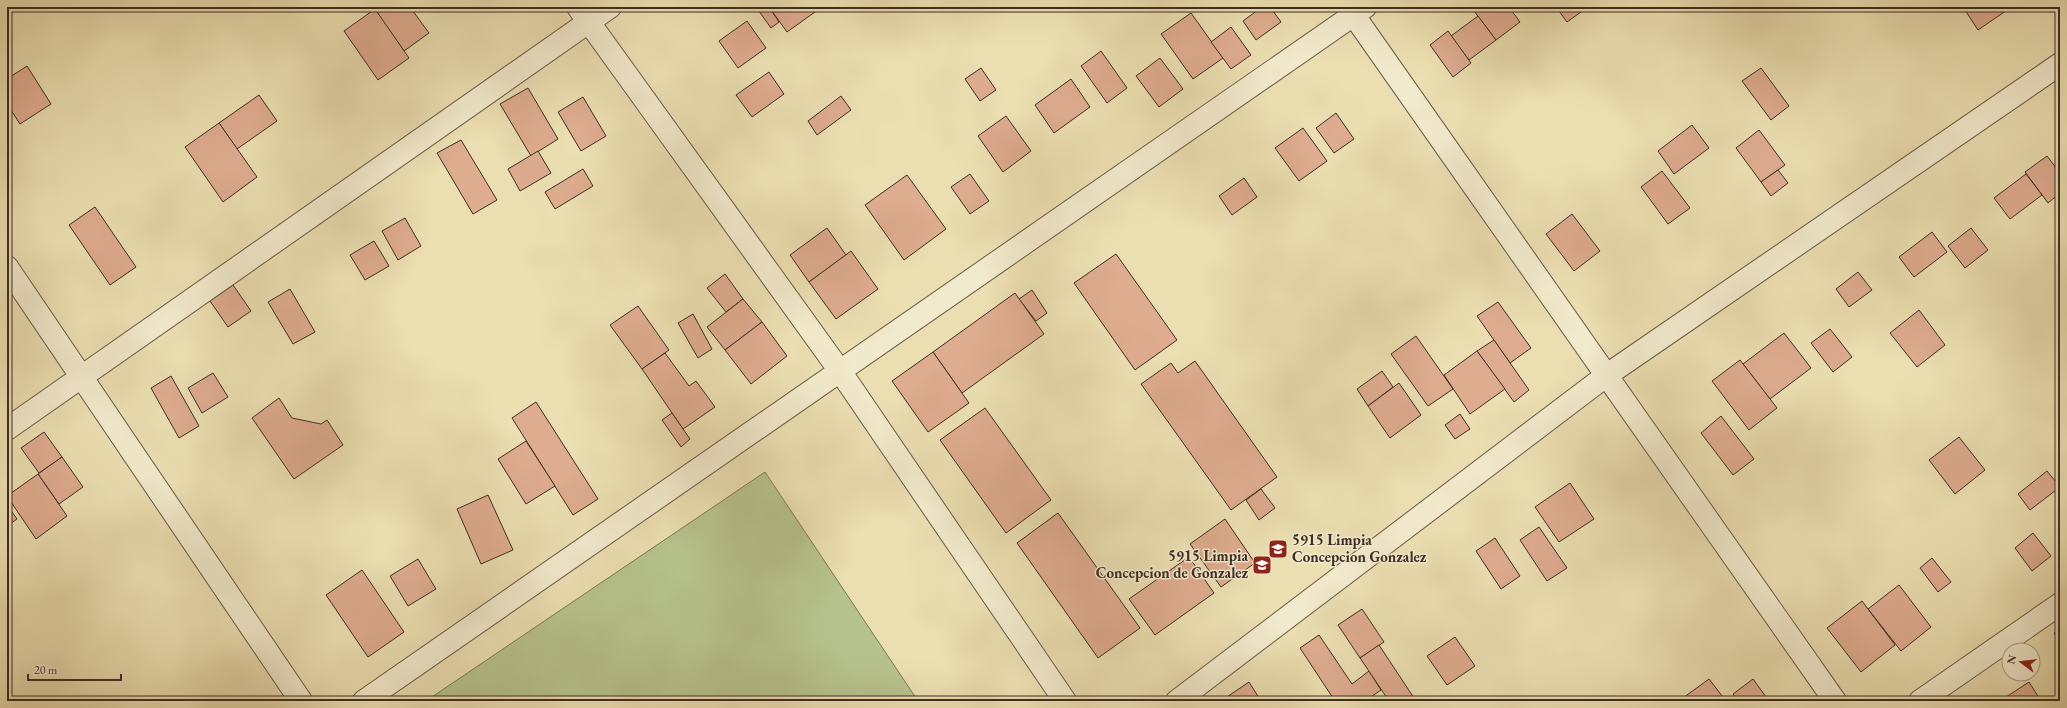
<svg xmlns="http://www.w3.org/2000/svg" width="2067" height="708" font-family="'EB Garamond',serif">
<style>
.green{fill:#b6c28d;stroke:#7a7858}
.building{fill:#deac8f;stroke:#3e2d23}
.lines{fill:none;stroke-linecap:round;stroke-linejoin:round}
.minor-casing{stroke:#695a46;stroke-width:24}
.minor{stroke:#f2eacc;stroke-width:22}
.labels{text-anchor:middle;stroke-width:3;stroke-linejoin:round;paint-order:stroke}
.poi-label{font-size:15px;font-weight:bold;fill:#3e2d23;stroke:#f2eacc;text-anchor:start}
</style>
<rect width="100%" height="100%" fill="#ebdfb1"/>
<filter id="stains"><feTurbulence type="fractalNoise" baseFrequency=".005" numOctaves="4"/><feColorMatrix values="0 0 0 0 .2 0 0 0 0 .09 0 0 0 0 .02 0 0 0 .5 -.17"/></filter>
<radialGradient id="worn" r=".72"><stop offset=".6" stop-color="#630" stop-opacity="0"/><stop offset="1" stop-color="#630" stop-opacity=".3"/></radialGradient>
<!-- green -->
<polygon class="green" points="765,472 918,701 426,701"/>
<!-- building -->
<g class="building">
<polygon points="373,7 410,7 429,33 404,51"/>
<polygon points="756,7 769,7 779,22 771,28"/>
<polygon points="769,7 822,7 787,32"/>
<polygon points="1262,7 1270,7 1281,22 1256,40 1243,21"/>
<polygon points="1471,7 1509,7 1520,22 1496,40"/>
<polygon points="1556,7 1588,7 1567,22"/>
<polygon points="1963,7 2009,7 2010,8 1978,30"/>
<polygon points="375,9 409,58 378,80 344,31"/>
<polygon points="1191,13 1223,58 1193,79 1161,34"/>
<polygon points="1478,16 1496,40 1469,60 1451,36"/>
<polygon points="747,21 766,48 738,68 719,41"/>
<polygon points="1231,27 1251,55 1231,69 1211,42"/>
<polygon points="1448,31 1471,63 1453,77 1430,45"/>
<polygon points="1101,51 1127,88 1107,103 1081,66"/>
<polygon points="1160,58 1183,89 1159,107 1136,76"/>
<polygon points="27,66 51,104 20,124 7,104 7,79"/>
<polygon points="981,68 996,90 980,101 965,79"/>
<polygon points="1761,68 1789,106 1771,120 1742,81"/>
<polygon points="769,72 784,94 752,117 736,95"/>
<polygon points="1071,79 1090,107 1054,133 1035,105"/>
<polygon points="528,88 558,139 531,156 500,104"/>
<polygon points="259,95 277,121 237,149 219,123"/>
<polygon points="841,96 851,110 817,135 808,121"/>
<polygon points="583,97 606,136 581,151 558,112"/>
<polygon points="1336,113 1354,139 1334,153 1316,128"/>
<polygon points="1006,116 1031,151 1003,172 978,136"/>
<polygon points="219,123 257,177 223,202 185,147"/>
<polygon points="1692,125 1709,148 1674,174 1658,151"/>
<polygon points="1303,128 1327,161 1299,181 1275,148"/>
<polygon points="1759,130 1785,165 1761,182 1736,148"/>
<polygon points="461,140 497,200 473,214 437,153"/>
<polygon points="538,151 551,173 520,191 508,169"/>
<polygon points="2047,156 2060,173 2060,193 2048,203 2025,172"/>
<polygon points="583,169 593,186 555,209 545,192"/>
<polygon points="1778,170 1788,183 1771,196 1761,182"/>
<polygon points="1662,171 1690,208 1668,224 1641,187"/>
<polygon points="970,174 989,201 970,214 951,187"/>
<polygon points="2026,174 2042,195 2010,219 1994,198"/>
<polygon points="907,175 946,229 904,260 865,205"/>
<polygon points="1244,178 1257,197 1232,215 1219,196"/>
<polygon points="95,207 136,267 110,285 69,225"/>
<polygon points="1572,214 1600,251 1574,271 1546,234"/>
<polygon points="405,218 421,246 398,260 382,231"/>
<polygon points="827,228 846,255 809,282 790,255"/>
<polygon points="1971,228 1988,250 1965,268 1948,246"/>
<polygon points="1932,232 1947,252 1914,277 1899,257"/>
<polygon points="374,241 389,266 365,280 350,255"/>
<polygon points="851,251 878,289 836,319 809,282"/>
<polygon points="1116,254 1177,340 1135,370 1074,283"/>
<polygon points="1858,272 1872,290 1849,307 1836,289"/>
<polygon points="725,274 743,299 726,312 707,288"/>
<polygon points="233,285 251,311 228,327 210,301"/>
<polygon points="290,289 315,332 293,344 268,302"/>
<polygon points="1032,290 1047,313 1036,321 1019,299"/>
<polygon points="1015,293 1044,334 962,393 933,352"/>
<polygon points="743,299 762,322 725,350 707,327"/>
<polygon points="1498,302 1531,348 1510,363 1477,316"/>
<polygon points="638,306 669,350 642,369 610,325"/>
<polygon points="1919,310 1945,345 1917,367 1890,333"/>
<polygon points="693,314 712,349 698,358 678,323"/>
<polygon points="762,322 787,356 751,384 725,350"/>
<polygon points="1830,329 1852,357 1833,372 1811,343"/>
<polygon points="1784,333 1811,368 1770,399 1743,364"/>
<polygon points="1416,336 1453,389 1428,406 1391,354"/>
<polygon points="1494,340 1529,390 1514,402 1477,351"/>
<polygon points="1477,351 1505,389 1470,414 1444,375"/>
<polygon points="933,352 969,403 928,432 892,381"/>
<polygon points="665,353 689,386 696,381 715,407 683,429 642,369"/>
<polygon points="1740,360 1777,408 1749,430 1712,381"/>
<polygon points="1195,361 1277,477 1231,510 1141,384 1171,363 1178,373"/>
<polygon points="1382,371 1393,387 1368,406 1357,389"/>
<polygon points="213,373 228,397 202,413 188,388"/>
<polygon points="171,376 199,426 179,438 151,388"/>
<polygon points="1399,383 1421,415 1390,438 1368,406"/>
<polygon points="279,398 292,418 321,424 327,420 343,445 294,479 252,418"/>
<polygon points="536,402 598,499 573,515 512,418"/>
<polygon points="985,408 1051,500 1006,533 940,440"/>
<polygon points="672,413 690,439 681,447 662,420"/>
<polygon points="1460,414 1470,429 1455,439 1445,425"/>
<polygon points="1721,416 1754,459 1733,475 1701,433"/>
<polygon points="44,432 62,457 39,473 21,448"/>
<polygon points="1959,437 1985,470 1955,494 1929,460"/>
<polygon points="526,441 555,486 526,504 498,459"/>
<polygon points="62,457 83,487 59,504 38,474"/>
<polygon points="2047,471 2060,487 2030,510 2018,494"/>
<polygon points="38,474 67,516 36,539 7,496"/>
<polygon points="1570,483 1594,519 1559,542 1535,507"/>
<polygon points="1261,489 1275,508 1259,520 1246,500"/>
<polygon points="488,495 513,550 481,564 457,509"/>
<polygon points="7,505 17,519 7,526"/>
<polygon points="1058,513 1140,628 1098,658 1017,543"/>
<polygon points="1225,519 1255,563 1221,587 1190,544"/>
<polygon points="1539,527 1567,568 1547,581 1520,540"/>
<polygon points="2033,533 2051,556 2032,571 2015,548"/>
<polygon points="1495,538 1520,576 1501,589 1476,551"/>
<polygon points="1189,557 1214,593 1155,635 1129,599"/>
<polygon points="1932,558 1951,582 1938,592 1920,568"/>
<polygon points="418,559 436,589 408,606 390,576"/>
<polygon points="362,570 404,632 368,657 326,595"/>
<polygon points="1899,585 1931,627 1901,651 1868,609"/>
<polygon points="1862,601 1895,645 1861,672 1827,628"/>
<polygon points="1362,609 1384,642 1360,658 1338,625"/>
<polygon points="2060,629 2060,642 2054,633"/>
<polygon points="1319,635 1352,684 1369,671 1381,690 1365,701 1335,701 1300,648"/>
<polygon points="1455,637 1475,666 1447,685 1427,656"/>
<polygon points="1379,645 1414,698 1410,701 1389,701 1360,658"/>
<polygon points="1709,679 1726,701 1680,701 1687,695"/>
<polygon points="1753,679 1769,701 1738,701 1733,694"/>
<polygon points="1249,682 1261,701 1221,701"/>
<polygon points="2029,682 2041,701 2000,701"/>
</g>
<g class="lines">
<defs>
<g id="minor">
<polyline points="578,7 840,371 1065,701"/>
<polyline points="1348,7 1835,701"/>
<polyline points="7,267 301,701"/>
<polyline points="7,429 610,7"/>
<polyline points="364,701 1365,7"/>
<polyline points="1177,701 1607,375 2060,64"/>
<polyline points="1920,701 2060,604"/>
</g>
</defs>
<!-- minor casing -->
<use href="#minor" class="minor-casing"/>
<!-- minor -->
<use href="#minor" class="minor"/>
</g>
<!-- icons -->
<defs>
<symbol id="school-square" viewBox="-11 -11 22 22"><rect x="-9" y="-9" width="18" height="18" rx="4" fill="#8f2418" stroke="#f2eacc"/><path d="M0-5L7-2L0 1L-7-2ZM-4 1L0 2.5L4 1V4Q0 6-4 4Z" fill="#fff"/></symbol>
</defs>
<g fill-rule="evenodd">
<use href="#school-square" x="1267" y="538" width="22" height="22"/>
<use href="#school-square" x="1251" y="554" width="22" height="22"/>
</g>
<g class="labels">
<!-- poi labels -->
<g class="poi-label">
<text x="1292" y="545">5915 Limpia<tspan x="1292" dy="17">Concepcion Gonzalez</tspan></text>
<text x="1248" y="561" text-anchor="end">5915 Limpia<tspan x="1248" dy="17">Concepcion de Gonzalez</tspan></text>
</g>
</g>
<!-- margin -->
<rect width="2067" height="708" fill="none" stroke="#ebdfb1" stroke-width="24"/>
<rect x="8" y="8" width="2051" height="692" fill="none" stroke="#3e2d23" stroke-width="2"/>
<rect x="12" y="12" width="2043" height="684" fill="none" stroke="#3e2d23"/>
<!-- north arrow -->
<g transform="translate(2021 662) rotate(285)"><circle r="19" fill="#f2eacc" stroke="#aa9e88"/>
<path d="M0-3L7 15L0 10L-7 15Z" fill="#8f2418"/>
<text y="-6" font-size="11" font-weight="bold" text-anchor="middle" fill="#3e2d23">N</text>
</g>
<!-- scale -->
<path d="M28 674v6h93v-6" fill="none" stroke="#3e2d23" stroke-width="2"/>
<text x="34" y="674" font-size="12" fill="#3e2d23" stroke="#f2eacc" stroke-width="3" paint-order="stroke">20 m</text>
<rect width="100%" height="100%" filter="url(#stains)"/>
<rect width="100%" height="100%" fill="url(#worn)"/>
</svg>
